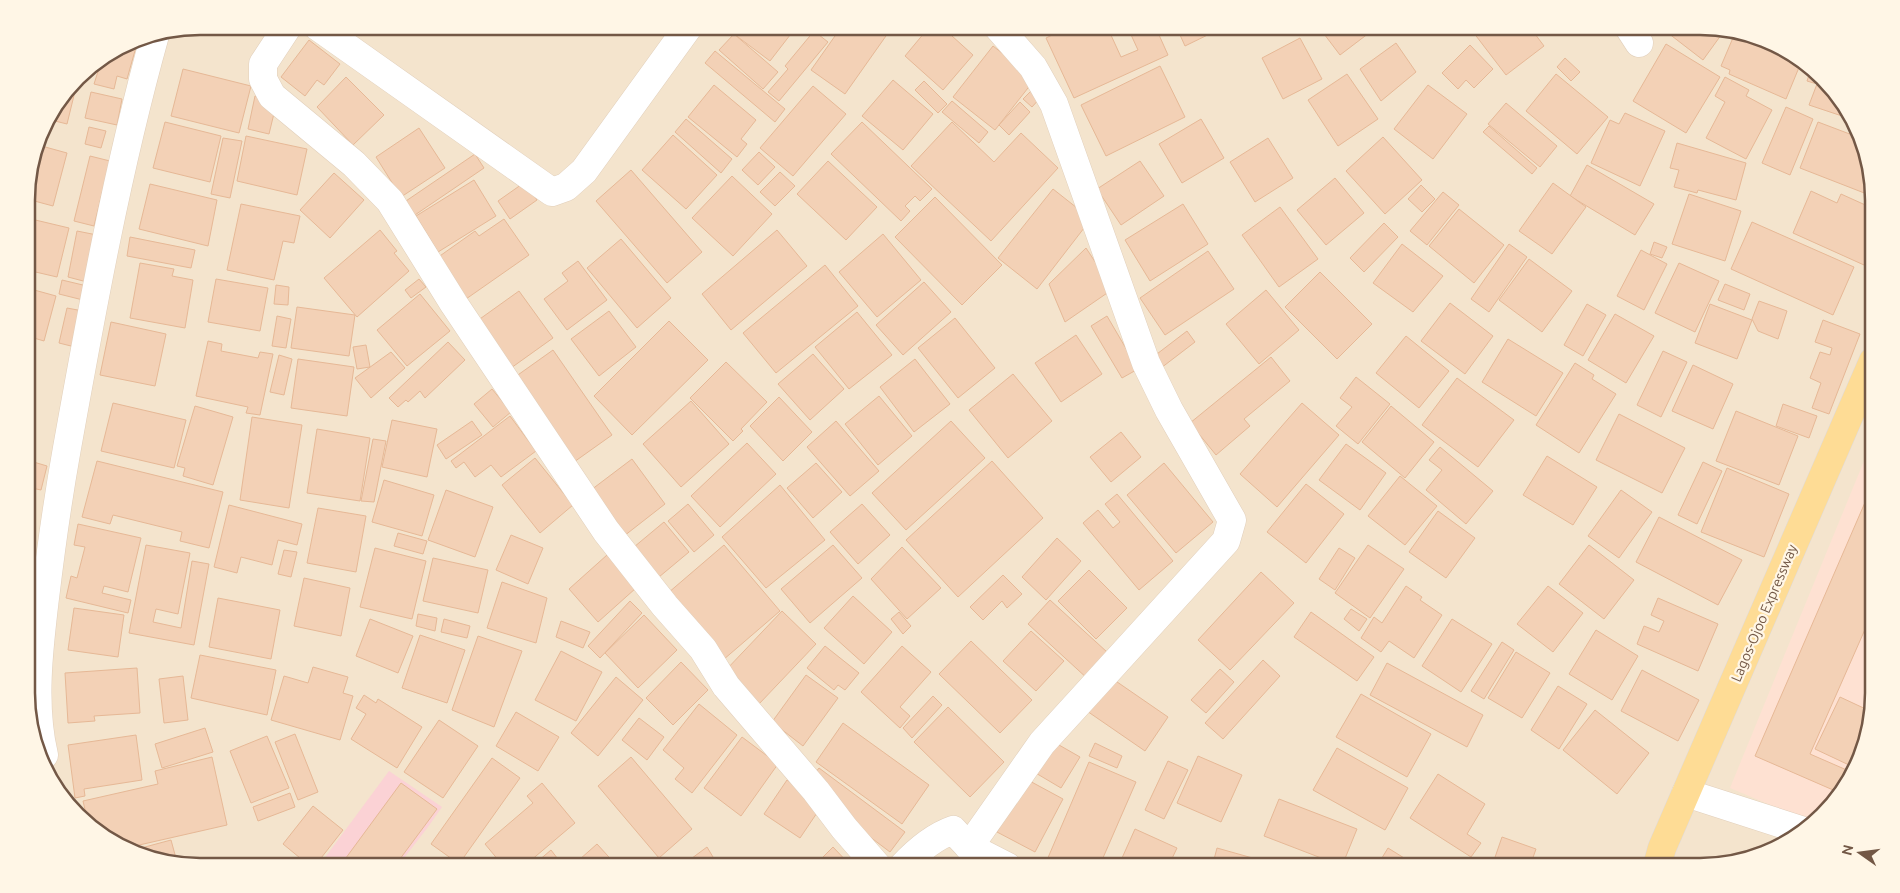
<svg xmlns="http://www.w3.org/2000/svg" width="1900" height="893" font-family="Ubuntu,sans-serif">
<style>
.residential{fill:#f4e4cd}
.commercial{fill:#fee1d2}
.medical{fill:#fbd2d5}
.building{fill:#f3d1b6;stroke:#e6b896}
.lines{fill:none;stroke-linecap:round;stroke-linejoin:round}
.minor-casing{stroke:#e1cfbb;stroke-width:29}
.major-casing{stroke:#e0dad6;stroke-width:29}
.minor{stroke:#fff;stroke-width:28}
.major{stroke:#fedc95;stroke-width:28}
.labels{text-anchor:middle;stroke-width:4.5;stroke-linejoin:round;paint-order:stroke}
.street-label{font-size:14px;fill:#735846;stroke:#fff6e6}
.rim{fill:none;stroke:#735846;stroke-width:2.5}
</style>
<rect width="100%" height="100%" fill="#fdf3df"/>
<!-- residential -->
<polygon class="residential" points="200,26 1700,26 1767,40 1838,94 1872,177 1874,694 1860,760 1831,807 1797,837 1711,866 200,867 133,853 62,799 28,716 27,188 44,123 85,69 134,39"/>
<!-- commercial -->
<polygon class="commercial" points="1873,439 1874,694 1860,760 1831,807 1813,823 1730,788"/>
<!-- medical -->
<polygon class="medical" points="389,771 442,807 428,827 397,867 318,867"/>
<!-- building -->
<g class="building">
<polygon points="728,26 797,26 770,61 726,28"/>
<polygon points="842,26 893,26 845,94 811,70"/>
<polygon points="930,26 941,26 973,55 943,90 905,56"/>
<polygon points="1071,26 1124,26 1110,33 1121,57 1138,50 1127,26 1155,26 1168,55 1074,98 1046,38"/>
<polygon points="1176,26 1226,26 1185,46"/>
<polygon points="1318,26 1371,26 1373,30 1340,55"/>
<polygon points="1472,26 1529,26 1544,46 1506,75 1470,28"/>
<polygon points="1673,26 1700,26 1724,31 1703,60 1668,33"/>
<polygon points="814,31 828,42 779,101 768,92 788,69 785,66"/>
<polygon points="1735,33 1767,40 1800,65 1786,99 1729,74 1730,70 1721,66"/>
<polygon points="734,34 778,72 763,89 719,50"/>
<polygon points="1300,38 1322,79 1283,99 1262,58"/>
<polygon points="134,39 138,40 127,79 117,76 114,89 94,84 102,59"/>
<polygon points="309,40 340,64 324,85 317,80 305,96 281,77"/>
<polygon points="1396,43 1416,72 1381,101 1360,69"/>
<polygon points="1666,44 1720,77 1686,133 1633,101"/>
<polygon points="1470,45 1493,69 1474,88 1466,80 1458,89 1442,73"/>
<polygon points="993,46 1035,79 995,130 953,97"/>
<polygon points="715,51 785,109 775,122 705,63"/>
<polygon points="1565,58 1580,72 1571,81 1557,67"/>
<polygon points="1160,66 1185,117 1106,156 1081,105"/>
<polygon points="183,69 251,86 239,133 171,116"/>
<polygon points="1810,72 1838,94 1848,118 1809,105 1817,84 1807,81"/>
<polygon points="1347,74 1378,119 1338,146 1308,100"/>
<polygon points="1556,74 1608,117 1577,154 1526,111"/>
<polygon points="346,77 384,115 353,145 317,107"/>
<polygon points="1725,77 1749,90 1746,96 1772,110 1746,159 1706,138 1725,102 1715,96"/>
<polygon points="78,79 67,124 47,119"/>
<polygon points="893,80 933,114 903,150 862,116"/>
<polygon points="924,81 947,104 938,113 915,90"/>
<polygon points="714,85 756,120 741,139 747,144 737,157 688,117"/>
<polygon points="1428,85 1467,114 1433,159 1394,129"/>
<polygon points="813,86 846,114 793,176 760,148"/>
<polygon points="1033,89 1041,97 1032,107 1023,99"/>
<polygon points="91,92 122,99 117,125 85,118"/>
<polygon points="255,96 277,101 269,134 248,129"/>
<polygon points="952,101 988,132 979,143 942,112"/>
<polygon points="1020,102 1030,112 1009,135 999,125"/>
<polygon points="1506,103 1557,146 1540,167 1488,124"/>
<polygon points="1786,107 1813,119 1790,175 1762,163"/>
<polygon points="1625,113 1665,131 1640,186 1591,163 1610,120 1619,124"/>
<polygon points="686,119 732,159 721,173 675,132"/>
<polygon points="1201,119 1224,158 1182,183 1159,144"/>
<polygon points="165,122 221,136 210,182 153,168"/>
<polygon points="862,122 932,189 920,201 915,196 905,206 910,211 901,221 831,154"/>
<polygon points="952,122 994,162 1021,133 1058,168 991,241 911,166"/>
<polygon points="1818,122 1855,136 1872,177 1872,196 1800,168"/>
<polygon points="1489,126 1537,168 1532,174 1483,132"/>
<polygon points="89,127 106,131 101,148 85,144"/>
<polygon points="419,128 445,168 401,197 376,157"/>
<polygon points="673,135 717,175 686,209 642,170"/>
<polygon points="246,136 307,149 297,195 237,181"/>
<polygon points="1383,137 1422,180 1385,214 1346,171"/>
<polygon points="223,138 242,141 230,198 211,194"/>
<polygon points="1268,138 1293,178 1255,202 1230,162"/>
<polygon points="1677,143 1746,163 1736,200 1698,190 1697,193 1674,187 1679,170 1670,168"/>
<polygon points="38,145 67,153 53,206 27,199 27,188"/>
<polygon points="759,152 775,167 758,185 742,170"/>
<polygon points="475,154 484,168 412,217 403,203"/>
<polygon points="90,156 110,161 94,226 74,221"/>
<polygon points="828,161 877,207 846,240 797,194"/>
<polygon points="1140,161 1164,196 1121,225 1097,189"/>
<polygon points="1587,165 1654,204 1635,235 1570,196"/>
<polygon points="631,170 702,252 667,283 596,201"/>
<polygon points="780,172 795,186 775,206 760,192"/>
<polygon points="334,173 364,200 330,238 300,210"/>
<polygon points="732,176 772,214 733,256 692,218"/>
<polygon points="1335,178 1364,213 1326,245 1297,210"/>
<polygon points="474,180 496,216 438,252 416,216"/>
<polygon points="525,182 537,200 510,219 498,201"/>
<polygon points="1553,183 1586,207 1552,254 1519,231"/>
<polygon points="150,184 217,200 208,246 139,229"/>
<polygon points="1421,185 1435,199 1422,212 1408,199"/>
<polygon points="1053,189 1091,219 1037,289 998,258"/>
<polygon points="1811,191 1837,203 1841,194 1872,208 1872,245 1864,265 1793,233"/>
<polygon points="1443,192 1459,205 1427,245 1410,231"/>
<polygon points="1689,194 1741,211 1725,261 1672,244"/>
<polygon points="935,197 1002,265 962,305 895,237"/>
<polygon points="241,204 300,216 294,243 283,241 274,280 227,270"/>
<polygon points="1183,204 1208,244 1150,281 1125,240"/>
<polygon points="1280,207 1318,259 1279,287 1242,235"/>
<polygon points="1459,209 1504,245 1474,283 1429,246"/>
<polygon points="27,218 69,228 57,277 27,270"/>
<polygon points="504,219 529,255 466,299 437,258 475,231 479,236"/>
<polygon points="1752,222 1854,267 1833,315 1731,269"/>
<polygon points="1384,223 1398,237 1364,272 1350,258"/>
<polygon points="380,230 397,251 394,253 409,271 357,317 324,278"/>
<polygon points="777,230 807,266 731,330 702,294"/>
<polygon points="77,231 97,235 87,282 68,277"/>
<polygon points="883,234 921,280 877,317 839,272"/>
<polygon points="130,237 195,250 191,268 127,256"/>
<polygon points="621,239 671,298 637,328 587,268"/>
<polygon points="1654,242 1667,247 1662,258 1650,254"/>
<polygon points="1402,244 1443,276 1413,312 1373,283"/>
<polygon points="1509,244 1527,257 1489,312 1471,299"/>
<polygon points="1086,248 1113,289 1065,322 1049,284"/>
<polygon points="1641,250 1667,264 1644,310 1617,296"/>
<polygon points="1208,251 1234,289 1165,335 1140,298"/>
<polygon points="1529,259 1572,291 1542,332 1499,300"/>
<polygon points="578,261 607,300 567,330 544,299 568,281 562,273"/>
<polygon points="140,263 174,269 172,276 193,280 185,328 130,318"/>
<polygon points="1679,263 1719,281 1695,332 1655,313"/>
<polygon points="825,265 858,306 776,373 743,333"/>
<polygon points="1320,272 1372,324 1337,359 1285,307"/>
<polygon points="216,279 268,288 260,331 208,322"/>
<polygon points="419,279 426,287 411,298 405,290"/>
<polygon points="62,280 87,286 83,300 59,294"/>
<polygon points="924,282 951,312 903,355 876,325"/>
<polygon points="1725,284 1750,294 1744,310 1718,300"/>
<polygon points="276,285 289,287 288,305 274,304"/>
<polygon points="27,288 56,296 44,341 27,336"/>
<polygon points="1266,290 1299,330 1259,364 1226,324"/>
<polygon points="519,291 553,338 511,368 477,321"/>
<polygon points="420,294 450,331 407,366 377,330"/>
<polygon points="1759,301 1787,311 1778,339 1758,331 1752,319"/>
<polygon points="1450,303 1493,336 1465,374 1421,341"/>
<polygon points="1587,304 1606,315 1583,356 1564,345"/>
<polygon points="1710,304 1752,320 1737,359 1695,343"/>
<polygon points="297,307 355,315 349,356 291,348"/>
<polygon points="67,308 83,311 75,347 59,343"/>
<polygon points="609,311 636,347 599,376 571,339"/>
<polygon points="857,312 892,355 849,389 815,347"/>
<polygon points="1615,314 1654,336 1626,383 1588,360"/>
<polygon points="277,316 291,319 286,348 272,346"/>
<polygon points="1107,316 1138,369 1122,378 1091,326"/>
<polygon points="955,318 995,368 958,398 918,348"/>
<polygon points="1823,320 1860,334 1829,414 1812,408 1821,383 1810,378 1820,352 1830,355 1832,348 1815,342"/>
<polygon points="669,321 708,360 632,435 594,396"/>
<polygon points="111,322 166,334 155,386 100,375"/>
<polygon points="1187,331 1195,342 1161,368 1153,357"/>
<polygon points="1076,335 1102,374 1061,402 1035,363"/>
<polygon points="1406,336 1449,371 1419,408 1376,373"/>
<polygon points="1508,339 1563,373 1536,416 1482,382"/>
<polygon points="208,341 222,344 221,351 258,358 260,352 273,354 260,415 246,413 248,407 196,396"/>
<polygon points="448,342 465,360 425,398 420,391 408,402 406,400 398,407 389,398"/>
<polygon points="366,345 370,367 357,369 353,347"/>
<polygon points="553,350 612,435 574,462 515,377"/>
<polygon points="1663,351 1687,362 1661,417 1637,405"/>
<polygon points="391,352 405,368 371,398 355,378"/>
<polygon points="813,354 844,389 810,420 778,384"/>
<polygon points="279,355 292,359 284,395 270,392"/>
<polygon points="1271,357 1290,381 1244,419 1250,426 1216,455 1190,423"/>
<polygon points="298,359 354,367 347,416 291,408"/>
<polygon points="915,359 950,404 914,432 880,387"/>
<polygon points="726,362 767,402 741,429 743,431 733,441 690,398"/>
<polygon points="1575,363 1594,375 1592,379 1616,394 1579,453 1536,425"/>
<polygon points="1693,365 1733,384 1713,429 1672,411"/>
<polygon points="1013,374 1052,421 1008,458 969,410"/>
<polygon points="1356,377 1390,404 1358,444 1336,426 1352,407 1340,398"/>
<polygon points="1457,378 1514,420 1478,467 1422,425"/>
<polygon points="492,389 511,412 493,427 474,404"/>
<polygon points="879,396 912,436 878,465 845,424"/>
<polygon points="779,397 812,432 783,461 750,426"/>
<polygon points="691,401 729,444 681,487 643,444"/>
<polygon points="113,403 186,420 174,468 101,451"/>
<polygon points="1302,403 1339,435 1277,507 1240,474"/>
<polygon points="1783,404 1817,416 1809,438 1776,426"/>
<polygon points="195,406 233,417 213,485 183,476 185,468 177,466"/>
<polygon points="1391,406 1434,442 1405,478 1362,442"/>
<polygon points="1736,411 1798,436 1779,485 1716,461"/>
<polygon points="1619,414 1685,448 1662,493 1596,460"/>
<polygon points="510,416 536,451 501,477 491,465 475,477 464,462 456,468 451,461"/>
<polygon points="252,417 302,425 289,508 240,500"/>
<polygon points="392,420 437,429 427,477 382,467"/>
<polygon points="472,421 482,435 446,459 437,445"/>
<polygon points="836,421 879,471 850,496 807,447"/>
<polygon points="951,421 985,458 906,530 872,493"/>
<polygon points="317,429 370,438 360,501 307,493"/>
<polygon points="1121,432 1141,457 1111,482 1090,457"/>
<polygon points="373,439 386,441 374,502 361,501"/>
<polygon points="747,443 776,474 720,527 691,496"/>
<polygon points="1346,444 1386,473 1360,510 1319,480"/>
<polygon points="1440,447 1493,491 1466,524 1426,490 1442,470 1429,460"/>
<polygon points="1547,456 1597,487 1573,525 1523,495"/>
<polygon points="535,458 573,505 540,533 502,485"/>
<polygon points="632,459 665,504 624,536 591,490"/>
<polygon points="27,460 47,466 41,490 27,487"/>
<polygon points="97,461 223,492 209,548 180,541 182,532 113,515 110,524 82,517"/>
<polygon points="992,461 1043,518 958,597 906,540"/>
<polygon points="1703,462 1722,471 1697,524 1678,515"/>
<polygon points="816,463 842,492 813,518 787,488"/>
<polygon points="1164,463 1213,522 1176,553 1127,495"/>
<polygon points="1727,468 1789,494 1764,557 1701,532"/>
<polygon points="1400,476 1437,506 1405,545 1368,516"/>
<polygon points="384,480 434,495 422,536 372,522"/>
<polygon points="1306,484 1344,514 1306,563 1267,532"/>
<polygon points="1873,484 1874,609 1810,754 1849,771 1840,793 1755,756"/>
<polygon points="780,485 825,540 766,588 722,537"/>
<polygon points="446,490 493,507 475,557 428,540"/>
<polygon points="1621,490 1652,512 1619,558 1588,536"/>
<polygon points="1117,494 1173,561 1139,590 1083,523 1098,510 1113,528 1120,522 1105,504"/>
<polygon points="688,504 714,535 694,552 668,521"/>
<polygon points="862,504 890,535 858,564 830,532"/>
<polygon points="229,505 302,524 297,545 278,540 272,565 241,557 237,573 214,567"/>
<polygon points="318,508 366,516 356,572 307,563"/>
<polygon points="1438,511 1475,538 1446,578 1409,552"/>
<polygon points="1659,517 1742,560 1718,605 1636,562"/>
<polygon points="664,522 689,552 659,577 634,547"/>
<polygon points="78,524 141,538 128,592 104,586 102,593 131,600 128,613 66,598 71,576 77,578 85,547 74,545"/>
<polygon points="398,533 427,541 423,554 394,546"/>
<polygon points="511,535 543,548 528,584 496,570"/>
<polygon points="1057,538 1081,561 1046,600 1022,577"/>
<polygon points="146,545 190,553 178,614 156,609 153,622 181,628 192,561 209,564 194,645 129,633"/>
<polygon points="724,545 780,611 723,660 668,593"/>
<polygon points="833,545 862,578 810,623 781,589"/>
<polygon points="1368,545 1404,569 1370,618 1335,593"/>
<polygon points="1589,545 1634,580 1604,619 1559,584"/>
<polygon points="902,547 941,588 907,619 871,579"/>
<polygon points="375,548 426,561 412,619 360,607"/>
<polygon points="1339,548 1355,558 1335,590 1319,579"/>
<polygon points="284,550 297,552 291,577 278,574"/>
<polygon points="607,555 636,588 598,622 569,589"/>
<polygon points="433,558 488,570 478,613 423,601"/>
<polygon points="1089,570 1127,608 1096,639 1058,601"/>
<polygon points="1261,572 1294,603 1230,670 1198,640"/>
<polygon points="1003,575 1022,594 1007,608 1002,601 983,620 970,607"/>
<polygon points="304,578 350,588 341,636 294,626"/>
<polygon points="502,582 547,598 536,643 487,628"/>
<polygon points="1406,586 1422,597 1420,600 1442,615 1414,658 1389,641 1381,652 1361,638 1374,617 1382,623"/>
<polygon points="1548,586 1583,613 1553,652 1517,624"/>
<polygon points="853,596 892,632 864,664 824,628"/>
<polygon points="218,598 280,610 271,659 209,647"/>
<polygon points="1658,598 1718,624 1698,671 1637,644 1644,626 1659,632 1664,621 1651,615"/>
<polygon points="1050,600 1107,652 1089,680 1028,624"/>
<polygon points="630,601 642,613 600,658 588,646"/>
<polygon points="74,608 124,615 118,657 68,650"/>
<polygon points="1351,609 1367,619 1359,631 1344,619"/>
<polygon points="782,611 816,644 759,704 725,671"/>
<polygon points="899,612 911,626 903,634 891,619"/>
<polygon points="1311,612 1374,657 1357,681 1294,637"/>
<polygon points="418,614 437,618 435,631 416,626"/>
<polygon points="644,615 677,650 638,688 605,653"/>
<polygon points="370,619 413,636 398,673 356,656"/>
<polygon points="444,619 470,626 467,638 441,632"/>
<polygon points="1452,619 1492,644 1461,692 1422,666"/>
<polygon points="561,621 590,632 583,648 556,637"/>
<polygon points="1596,630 1638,656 1612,700 1569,674"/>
<polygon points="1031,631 1064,661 1036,691 1003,661"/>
<polygon points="420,635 465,650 447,703 402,688"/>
<polygon points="478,636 522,651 494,727 452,710"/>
<polygon points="971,641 1032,700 1000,733 939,674"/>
<polygon points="1502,642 1514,650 1484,699 1471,691"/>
<polygon points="825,646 859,673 845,690 838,685 834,690 807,668"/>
<polygon points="902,646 931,672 900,707 910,716 900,728 861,692"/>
<polygon points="561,651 602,672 576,721 535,700"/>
<polygon points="1516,652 1550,673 1522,718 1488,698"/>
<polygon points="200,655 276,670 267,715 191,698"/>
<polygon points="1263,660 1280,676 1223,739 1205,723"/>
<polygon points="681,662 708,690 673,725 646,698"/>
<polygon points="1387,663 1483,715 1467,747 1370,695"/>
<polygon points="313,667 348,677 343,693 353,696 340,740 271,720 284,676 308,683"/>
<polygon points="137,668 140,713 94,716 95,721 68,723 65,673"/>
<polygon points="1220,669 1234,682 1206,713 1191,700"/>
<polygon points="1642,670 1699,700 1678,741 1621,711"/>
<polygon points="806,675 838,698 803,746 772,722"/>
<polygon points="1107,675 1168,717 1145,751 1084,709"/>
<polygon points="183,676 188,720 164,723 159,679"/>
<polygon points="616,677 643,700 598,756 571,733"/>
<polygon points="1558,686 1587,704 1559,749 1531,730"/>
<polygon points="1361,694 1431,734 1407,777 1336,737"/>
<polygon points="364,695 376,703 378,699 422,727 397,768 351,739 366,714 356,708"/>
<polygon points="933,696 942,705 912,738 903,728"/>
<polygon points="1840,697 1870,711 1867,727 1849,765 1815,749"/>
<polygon points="699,704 737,735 692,793 675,779 684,768 663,750"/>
<polygon points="948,707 1004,762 970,797 914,742"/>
<polygon points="1595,710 1649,753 1617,794 1563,750"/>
<polygon points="516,712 559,737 538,771 496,746"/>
<polygon points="639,718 664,737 647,760 622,740"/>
<polygon points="439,720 478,746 443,798 404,772"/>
<polygon points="843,723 929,785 902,824 816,762"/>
<polygon points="205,728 213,752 162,768 155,744"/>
<polygon points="295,734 318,792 298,800 275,742"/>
<polygon points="136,735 142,780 84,789 85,796 75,798 68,745"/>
<polygon points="267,736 289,788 251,803 230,751"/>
<polygon points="742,737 778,764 741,816 704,788"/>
<polygon points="1052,741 1080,757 1061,788 1034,772"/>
<polygon points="1095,743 1122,756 1117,768 1089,756"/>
<polygon points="1337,748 1408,788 1385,830 1313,790"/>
<polygon points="1198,756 1242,775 1221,822 1177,803"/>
<polygon points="212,757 227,825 126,848 87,818 83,801 158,784 155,771"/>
<polygon points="631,757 692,829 659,858 598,786"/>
<polygon points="492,758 520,778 459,864 431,844"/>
<polygon points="1168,761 1188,770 1164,819 1145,810"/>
<polygon points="1089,762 1136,782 1099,867 1063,867 1047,860"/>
<polygon points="819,768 905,832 890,852 833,809 811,778"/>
<polygon points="1438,774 1485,804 1467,834 1481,843 1471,857 1410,818"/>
<polygon points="1026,779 1063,799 1035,852 997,832"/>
<polygon points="787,780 823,804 800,838 764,814"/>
<polygon points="401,783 437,809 394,867 342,867 340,866"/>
<polygon points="542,783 575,823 523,867 519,864 515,867 504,867 485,844 533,803 527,796"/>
<polygon points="290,793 295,807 258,821 253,807"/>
<polygon points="1279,799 1357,829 1342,866 1264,836"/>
<polygon points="313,806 343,830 314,867 311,867 283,844"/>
<polygon points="1135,829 1177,848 1168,867 1118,867"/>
<polygon points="1502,837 1536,849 1530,866 1492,866"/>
<polygon points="171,840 177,862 133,853 130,851"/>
<polygon points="597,844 618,867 571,867"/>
<polygon points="707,847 713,857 710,860 715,867 680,867"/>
<polygon points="833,847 852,867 813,867"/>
<polygon points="1217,848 1281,866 1212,867"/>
<polygon points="1388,848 1417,866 1377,866"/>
<polygon points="551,850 564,867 531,867"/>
</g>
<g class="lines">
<defs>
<g id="minor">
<polyline points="288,26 263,64 263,79 272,96 354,164 390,201 454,304 606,531 665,606 703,649 726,686 816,791 844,828 878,867"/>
<polyline points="317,26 552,192 566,187 584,171 689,26"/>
<polyline points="1628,26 1639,43"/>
<path d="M44,755C32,705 39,648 45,598C51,548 58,498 67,448C92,309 117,171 155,35"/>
<polyline points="1686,793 1804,831"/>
<polyline points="969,847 1042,743 1226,541 1232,520 1169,410 1146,363 1054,104 1033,67 997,26"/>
<path d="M902,867C917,851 933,837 953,830L969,847L1008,867"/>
</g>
<polyline id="major" points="1657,866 1662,848 1873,361"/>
</defs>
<!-- minor casing -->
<use href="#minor" class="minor-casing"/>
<!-- major casing -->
<use href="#major" class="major-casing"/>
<!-- minor -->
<use href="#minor" class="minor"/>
<!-- major -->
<use href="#major" class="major"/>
</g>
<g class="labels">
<!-- street labels -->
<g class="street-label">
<text transform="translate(1764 613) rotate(-67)" y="5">Lagos-Ojoo Expressway</text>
</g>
</g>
<!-- crop -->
<path d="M0 0H1900V893H0ZM200 35H1700A165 165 0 0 1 1865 200V693A165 165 0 0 1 1700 858H200A165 165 0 0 1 35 693V200A165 165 0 0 1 200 35Z" fill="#fff6e6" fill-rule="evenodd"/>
<path class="rim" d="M200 35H1700A165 165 0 0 1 1865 200V693A165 165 0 0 1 1700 858H200A165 165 0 0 1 35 693V200A165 165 0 0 1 200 35Z"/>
<!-- north arrow -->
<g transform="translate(1860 853) rotate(284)" stroke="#fff6e6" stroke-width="4" paint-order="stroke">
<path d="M0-4L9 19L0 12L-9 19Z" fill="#735846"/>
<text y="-8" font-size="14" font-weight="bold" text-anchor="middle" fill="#735846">N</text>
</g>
</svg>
